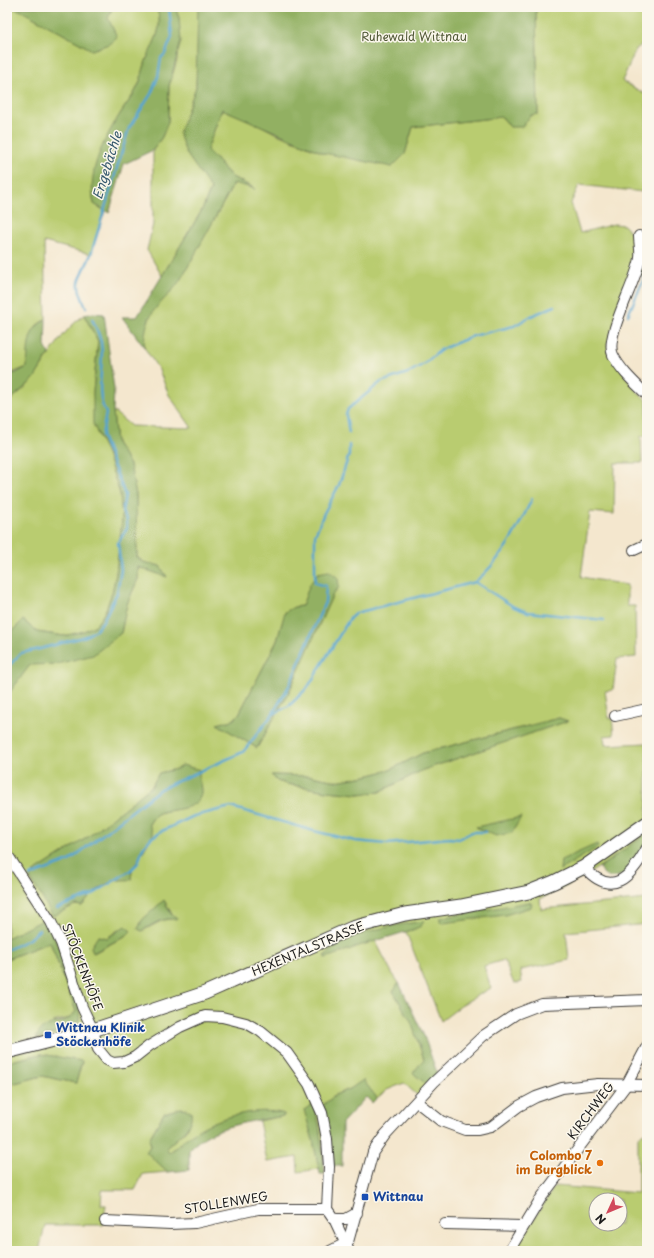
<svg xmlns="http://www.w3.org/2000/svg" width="654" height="1258" font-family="'Playpen Sans',sans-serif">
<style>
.green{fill:#b9cc70;stroke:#6a7446;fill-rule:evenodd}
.forest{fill:#92b062;stroke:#57663f}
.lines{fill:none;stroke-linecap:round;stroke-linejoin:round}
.stream{stroke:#55a4cf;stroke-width:2.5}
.minor-casing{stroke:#3c3a37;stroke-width:12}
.major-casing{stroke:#3c3a37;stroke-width:15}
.minor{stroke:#fff;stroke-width:10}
.major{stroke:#fff;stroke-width:13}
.transit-dot{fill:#1a4fb4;stroke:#fbf7ec;stroke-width:1.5}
.food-dot{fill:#e8710a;stroke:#fbf7ec;stroke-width:1.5}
.labels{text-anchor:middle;stroke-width:3;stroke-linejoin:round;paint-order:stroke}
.park-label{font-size:12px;fill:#535a39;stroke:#fbf7ec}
.street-label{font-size:12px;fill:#1c1c1c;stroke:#fbf7ec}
.transit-label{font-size:12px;font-weight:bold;fill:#164399;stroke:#fbf7ec;text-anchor:start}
.food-label{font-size:12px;font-weight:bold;fill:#c56008;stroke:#fbf7ec;text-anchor:end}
.water-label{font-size:13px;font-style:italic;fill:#36596d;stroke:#fbf7ec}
</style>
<rect width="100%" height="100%" fill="#fbf7ec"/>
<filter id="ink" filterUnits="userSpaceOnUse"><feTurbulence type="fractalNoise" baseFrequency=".025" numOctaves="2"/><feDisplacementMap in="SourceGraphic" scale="8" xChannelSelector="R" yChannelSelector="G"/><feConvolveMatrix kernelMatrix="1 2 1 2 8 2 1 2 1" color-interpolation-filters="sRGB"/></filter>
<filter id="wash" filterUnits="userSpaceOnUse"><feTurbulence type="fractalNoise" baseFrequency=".012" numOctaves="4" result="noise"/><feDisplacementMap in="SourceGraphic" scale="16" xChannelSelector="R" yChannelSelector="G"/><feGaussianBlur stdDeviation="0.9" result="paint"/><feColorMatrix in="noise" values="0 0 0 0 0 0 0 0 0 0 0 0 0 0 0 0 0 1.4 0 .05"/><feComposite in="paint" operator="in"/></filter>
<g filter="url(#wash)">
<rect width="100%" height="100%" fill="#f4e7ce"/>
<!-- green -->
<g class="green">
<path d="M8,7L20,10L92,50L113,7H156C164,25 156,39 148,56C143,67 142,80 136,90C133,96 128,102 124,108C108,133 87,174 94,204L105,211L91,254L44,242L46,319L37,325L27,367L7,375Z"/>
<polygon points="175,7 198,7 199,11 196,87 179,133 186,153 211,188 202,210 162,276 147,250 153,224 153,150 162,137 168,122 169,86 177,60 179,18"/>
<path d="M536,7H647V41L636,49L622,81L647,95V279L634,270L607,345L633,387L647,401V436H641L642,463H615L614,514L590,512L581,577L627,585V606H635L636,657L617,659L613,690L605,691L609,718H612L614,735L604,736L605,745L647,743V833C612,860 580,881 540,899L541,909L647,899V924L566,932L569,960L520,970L522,982L514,984L504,960L484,966L491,988L466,1002L441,1021L406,932L415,929L337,946L324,956L375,940L392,973L399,983L393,991L411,1021L424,1059L427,1085L418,1096L404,1083L387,1090L377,1098L363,1081L350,1089L337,1094L323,1105L324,1166L319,1124L313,1105L305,1110L313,1140L319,1169L298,1172L297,1157L267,1162L259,1121L283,1116L284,1114C275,1111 266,1112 257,1113C220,1116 196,1129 169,1153L165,1149L187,1129L181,1108L164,1113L149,1139L151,1145L149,1149L168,1172L143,1174L135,1190H102L101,1205H106L103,1225H45L39,1251H7V1085L42,1076L76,1083L82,1062L41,1054L7,1062V959L50,942L76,1011L70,1018L53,1022L74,1027L79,1020L45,920L7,938V696L30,664H57L121,633L127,604L138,579V567L166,576L160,566L143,562L137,557L136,495L130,465L116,443L113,411L131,426L192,428L169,395L159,370L144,347V331L154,309L181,279L235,182L252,187L232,177L207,150L222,109L246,118L277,134L324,153L405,154L413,127L502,117L510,127L531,115L538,114ZM579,185L643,192V237H635L624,225L614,224L580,233L571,203ZM311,584L339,587L333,594L289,692L257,748L218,724L233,720L239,714L277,641L282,623L294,607L302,606ZM559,718L567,721L423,770L379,792L358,794L327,791L287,784L277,781L272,775L311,776L336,781L366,776L390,770L423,753ZM182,765L197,778L200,788L185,807L156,814L149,824L152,835L132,870L131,879C109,878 96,889 82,906L75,905L34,885L30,878L34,872L88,837L152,786L159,773L177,769ZM164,900L172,914L177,918L163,920L142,931V921ZM118,930L131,931L127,935L94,953L98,936L107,938Z"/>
<path d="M84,315L98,341L93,392L97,433L106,451L120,494L122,519L116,574L112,593L105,612L96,625L84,631L64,636L37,632L23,620L7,637V403C16,395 27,387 34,378C51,354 60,333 84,315Z"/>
<path d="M647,1132V1251H513L555,1186L638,1193V1136ZM596,1200H620V1224H596Z"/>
</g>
<!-- forest -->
<g class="forest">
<polygon points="7,7 113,7 108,18 117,37 109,44 92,50 20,10"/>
<path d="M156,7H175L179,18L181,41L169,86L168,122L162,137L153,150L124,164L109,213L94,204C86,170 106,135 124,108C128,102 133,96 136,90C142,80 143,67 148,56C156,38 164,26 156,7Z"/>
<path d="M198,7H536L538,114L531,115L522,127H510L502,117L413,127L405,154L392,167L324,153L222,109L207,150L232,177L255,189L234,183C217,214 200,246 182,277C164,307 145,304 144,347L122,317H137L202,210L211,189L186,153L179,133L196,87Z"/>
<polygon points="93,313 104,314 114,389 113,411 116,443 130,465 136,495 137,557 143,562 160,566 167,577 138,567 138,579 127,604 121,633 93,655 57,664 30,665 7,696 7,637 23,620 37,632 64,636 84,631 96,625 105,612 112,593 116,574 122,519 120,494 106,451 93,424 93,392 98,341 84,315"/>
<path d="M46,319L45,346L49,354L34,379L7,403V375L16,373L27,367C29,346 26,331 46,319Z"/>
<polygon points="329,571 338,578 339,587 333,594 289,692 257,748 217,724 233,720 239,714 277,641 285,612 294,607 302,606 310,584 318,573"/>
<polygon points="559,718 568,721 423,770 379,792 358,794 327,791 287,784 277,781 271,775 311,776 336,781 366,776 390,770 423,753"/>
<path d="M182,765L200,770C197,780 202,785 201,794C197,812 169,808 157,814C154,816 151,821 149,824L153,835L132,870L131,880C109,878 96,889 82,906L75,905L53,916L30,878L34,872L88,837L152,786L159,773L177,769Z"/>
<polygon points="521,817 512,833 496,836 476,827"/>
<path d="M647,833V843L624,875C610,878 608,880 599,868Z"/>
<polygon points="597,844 598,847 560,870 561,860"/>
<path d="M164,900L171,914L177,918L176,920C164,916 152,925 142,931L138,929L142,920Z"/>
<polygon points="529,902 532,904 531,907 505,915 443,923 440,921 440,918"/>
<path d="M45,919C55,937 84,1002 79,1020C78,1022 75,1025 74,1027L36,1039C41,1021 58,1025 70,1018C72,1017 74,1013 76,1011L50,942L7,959V938Z"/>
<path d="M424,921L421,926L415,929L359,946L326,958L324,957C348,931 391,926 424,921Z"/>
<polygon points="125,926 131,931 127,935 93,953 91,947 98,936 107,938"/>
<polygon points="399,983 424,1036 437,1073 427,1085 413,1073 424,1059 411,1022 393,991"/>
<polygon points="41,1054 82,1061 76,1083 42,1076 7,1085 7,1062"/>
<polygon points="363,1080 377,1098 372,1103 366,1097 342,1123 342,1166 334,1166 323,1105 337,1094 350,1089"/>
<polygon points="313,1104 319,1124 325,1174 320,1174 313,1140 304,1110"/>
<path d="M181,1108L186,1109L191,1112C194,1127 175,1139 166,1148L169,1153C179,1145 187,1136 198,1130C219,1117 261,1106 284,1114V1116C251,1122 212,1124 189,1150V1170L168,1172L146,1152L151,1145L149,1139L164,1113Z"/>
</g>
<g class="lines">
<!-- stream -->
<g class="stream">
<polyline points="646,172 647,186"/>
<path d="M86,307C72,278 81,281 91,254L129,128L151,94L158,77L161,58L165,54L172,37L169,7"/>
<polyline points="628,315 646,274 647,263"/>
<polyline points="349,433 346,415 348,409 381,382 408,373 424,364 442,349 473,336 514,326 531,316 555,306"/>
<polyline points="475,582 514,607 528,612 604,620"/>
<path d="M7,668L21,653L40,649L86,636L96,630L103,621L117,593L121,570L118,543L127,528V520L122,512L125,495L102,436L106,413C94,392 105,365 101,342C99,334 96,327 92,319"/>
<polyline points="272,715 289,686 325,602 326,586 315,583 315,535 324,513 339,485 349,455 349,445"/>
<path d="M30,876L69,861L160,789L243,752L272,715L290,705L308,687L350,618L356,613L475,582C502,560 517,530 532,499"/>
<polyline points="57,908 92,895 131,870 138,863 143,848 151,838 162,831 194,816 231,807 314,831 355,841 387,844 449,838 459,839 472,832 485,832"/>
<polyline points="7,950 29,939 39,930"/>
</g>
</g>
</g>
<g filter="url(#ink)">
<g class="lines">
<defs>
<g id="minor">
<path d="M639,236C639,243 641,251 640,258C637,281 604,336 613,355C621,371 635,383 647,395"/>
<polyline points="634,550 647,544"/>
<polyline points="615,716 647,709"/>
<polyline points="7,854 51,922 61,943 82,1007 93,1030 98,1049 107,1060 113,1063 124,1062 135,1057 149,1046 180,1027 205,1016 222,1017 246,1023 260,1031 287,1053 309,1084 322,1113 327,1139 329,1167 327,1209 334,1219 349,1251"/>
<path d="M584,867C612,899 631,877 647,848"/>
<polyline points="417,1102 441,1121 465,1130 478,1130 491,1127 519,1106 536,1097 562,1088 598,1084 647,1085"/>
<polyline points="334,1219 346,1219 357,1213"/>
<polyline points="105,1221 170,1224 195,1223 258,1209 327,1209"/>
<polyline points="445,1224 522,1226"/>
<polyline points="330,1251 348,1242 373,1152 385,1135 434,1082 483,1036 516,1014 542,1004 647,1000"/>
<polyline points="509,1251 541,1198 627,1084 647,1046"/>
</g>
<polyline id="major" points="7,1052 93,1030 205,993 352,928 405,914 461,906 529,892 554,882 584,867 647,823"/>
</defs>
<!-- minor casing -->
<use href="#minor" class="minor-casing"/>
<!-- major casing -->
<use href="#major" class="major-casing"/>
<!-- minor -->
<use href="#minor" class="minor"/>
<!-- major -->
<use href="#major" class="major"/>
</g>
</g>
<!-- markers -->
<g class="transit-dot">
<rect x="44" y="1031" width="8" height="8" rx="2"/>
<rect x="361" y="1193" width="8" height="8" rx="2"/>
</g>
<circle class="food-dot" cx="600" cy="1163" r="4"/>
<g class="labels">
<!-- park labels -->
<g class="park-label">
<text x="414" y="41">Ruhewald Wittnau</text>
</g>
<!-- street labels -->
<g class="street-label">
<text transform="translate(308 949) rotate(-23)" y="4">HEXENTALSTRASSE</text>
<text transform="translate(82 967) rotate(69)" y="4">STÖCKENHÖFE</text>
<text transform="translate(591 1111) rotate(-53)" y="4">KIRCHWEG</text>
<text transform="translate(226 1203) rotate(-9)" y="4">STOLLENWEG</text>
</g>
<!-- transit labels -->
<g class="transit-label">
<text x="56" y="1032">Wittnau Klinik<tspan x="56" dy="14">Stöckenhöfe</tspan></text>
<text x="373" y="1201">Wittnau</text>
</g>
<!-- food labels -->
<g class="food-label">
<text x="592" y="1160">Colombo 7<tspan x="592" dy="14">im Burgblick</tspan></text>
</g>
<!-- water labels -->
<g class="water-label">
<text transform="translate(107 165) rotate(-73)" y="5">Engebächle</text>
</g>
</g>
<!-- margin -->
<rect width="654" height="1258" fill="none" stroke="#fbf7ec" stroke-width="24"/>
<!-- north arrow -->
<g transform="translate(608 1212) rotate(226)"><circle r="19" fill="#fbf7ec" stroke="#a29f99"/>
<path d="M0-3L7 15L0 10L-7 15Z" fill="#d1495b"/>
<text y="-6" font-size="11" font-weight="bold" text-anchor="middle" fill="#1c1c1c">N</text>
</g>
</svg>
